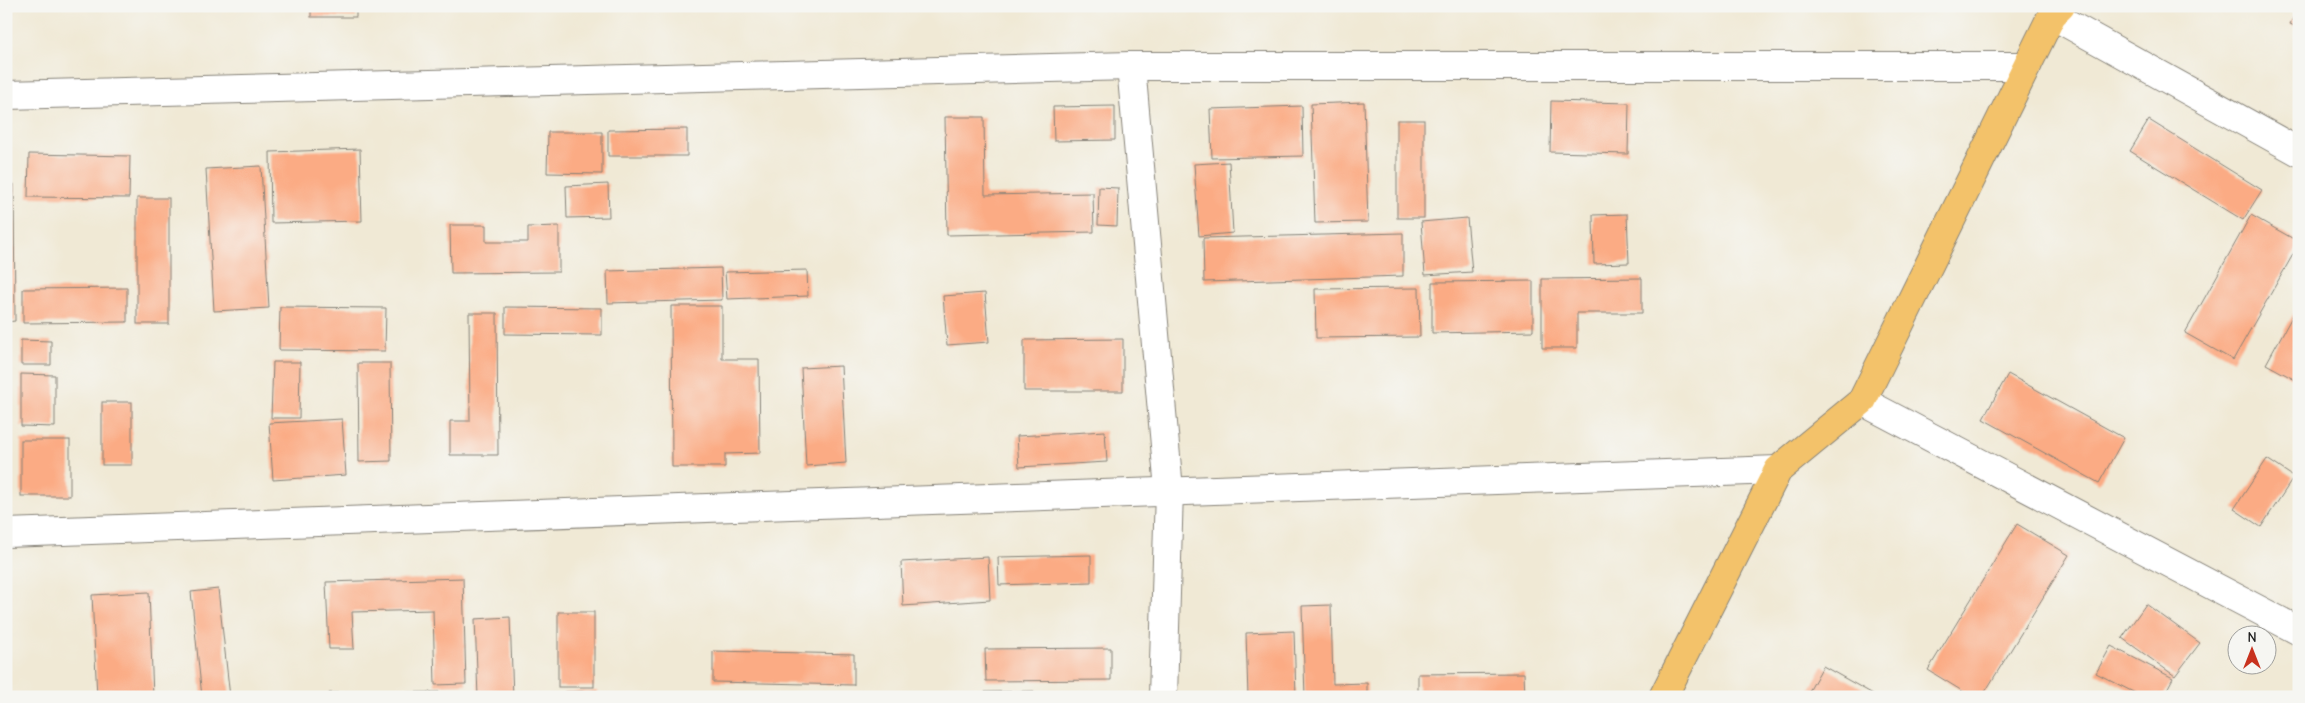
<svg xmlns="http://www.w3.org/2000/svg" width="2305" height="703" font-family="'Comic Neue',sans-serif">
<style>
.building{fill:#fbab84}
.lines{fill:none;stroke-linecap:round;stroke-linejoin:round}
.minor-casing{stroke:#868278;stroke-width:30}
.primary-casing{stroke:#868278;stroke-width:30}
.minor{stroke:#fff;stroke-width:28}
.primary{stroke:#f3c26a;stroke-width:28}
</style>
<rect width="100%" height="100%" fill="#f6f6f2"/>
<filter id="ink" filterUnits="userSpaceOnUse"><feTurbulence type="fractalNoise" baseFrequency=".02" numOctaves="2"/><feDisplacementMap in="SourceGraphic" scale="10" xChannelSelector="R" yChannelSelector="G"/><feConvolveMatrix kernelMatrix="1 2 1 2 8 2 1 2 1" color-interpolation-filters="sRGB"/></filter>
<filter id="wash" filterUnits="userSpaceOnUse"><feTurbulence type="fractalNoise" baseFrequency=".0096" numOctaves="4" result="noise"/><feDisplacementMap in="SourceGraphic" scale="20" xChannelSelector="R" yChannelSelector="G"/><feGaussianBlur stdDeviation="1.12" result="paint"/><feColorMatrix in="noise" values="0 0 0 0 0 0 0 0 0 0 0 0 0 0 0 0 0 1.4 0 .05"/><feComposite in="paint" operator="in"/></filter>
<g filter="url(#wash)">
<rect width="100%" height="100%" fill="#f0e9d5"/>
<g id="blocks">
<!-- building -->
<g class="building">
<rect x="311" y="6" width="45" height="11"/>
<polygon points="2299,7 2299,28 2290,24"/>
<polygon points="1551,101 1629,103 1628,154 1550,152"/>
<polygon points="1364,102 1368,222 1315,223 1311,104"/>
<polygon points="1115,106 1115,140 1054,141 1053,107"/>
<polygon points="1302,106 1303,156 1212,158 1210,109"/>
<polygon points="945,117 984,117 985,195 1093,193 1094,232 947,235"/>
<rect x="1397" y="120" width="27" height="98"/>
<polygon points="2149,120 2262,190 2243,220 2130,151"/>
<polygon points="687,129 687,156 608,156 608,130"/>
<polygon points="548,132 602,132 602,174 547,173"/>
<polygon points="360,149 362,221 271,223 270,152"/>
<polygon points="29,154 130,156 129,198 28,197"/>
<polygon points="1229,162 1233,233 1199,236 1194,164"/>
<polygon points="261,166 269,308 214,311 206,169"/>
<polygon points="6,184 14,184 15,321 6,322"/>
<polygon points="608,184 609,217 567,218 566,186"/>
<polygon points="1099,187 1118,188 1117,226 1098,225"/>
<rect x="137" y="198" width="32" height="126"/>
<polygon points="1627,214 1629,263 1594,264 1593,215"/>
<polygon points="2251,215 2299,242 2299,244 2233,360 2185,333"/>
<polygon points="1467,218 1472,272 1425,275 1421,222"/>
<polygon points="450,225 486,225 486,242 528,242 528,227 559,226 559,272 451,273"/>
<polygon points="1403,233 1403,276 1204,282 1203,238"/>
<polygon points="721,268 722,300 608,303 607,271"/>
<polygon points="807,270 808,296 727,299 725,272"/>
<polygon points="1642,278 1642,313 1577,313 1577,348 1542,348 1542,279"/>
<polygon points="1533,281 1533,331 1432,333 1432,282"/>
<polygon points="127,288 127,322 23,323 23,289"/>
<polygon points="1419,288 1420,337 1316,338 1315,289"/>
<polygon points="985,293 989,342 947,345 943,296"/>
<polygon points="671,306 722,306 722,359 759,359 760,453 725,454 725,467 672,467"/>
<polygon points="280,307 386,308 385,351 279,350"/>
<polygon points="505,307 602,308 602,335 505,334"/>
<polygon points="469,313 497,313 498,455 450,455 450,421 470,421"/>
<polygon points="2294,313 2299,316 2299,382 2266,364"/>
<polygon points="1123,339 1123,391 1024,391 1024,340"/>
<polygon points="21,340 51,341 51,365 21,365"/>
<polygon points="273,362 300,362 299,418 271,418"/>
<polygon points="358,363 390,363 391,461 359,462"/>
<polygon points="841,366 846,463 806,466 801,368"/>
<polygon points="21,374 55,375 55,427 21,426"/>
<polygon points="2008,374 2124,438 2099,483 1983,419"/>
<rect x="102" y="402" width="30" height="63"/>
<polygon points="342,419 346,475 273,480 269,423"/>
<polygon points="1105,431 1107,462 1019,467 1017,436"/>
<rect x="21" y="440" width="49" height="56"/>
<polygon points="2267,459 2294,477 2261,527 2234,509"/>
<polygon points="2017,524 2069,555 1982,697 1972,697 1928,670"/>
<polygon points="1091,555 1091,582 999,585 998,557"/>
<polygon points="988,557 990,600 903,606 901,562"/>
<polygon points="463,578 466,684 435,685 433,610 352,612 354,649 329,649 326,582"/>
<polygon points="218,589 230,697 202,697 191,592"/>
<polygon points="149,592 153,697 97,697 92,595"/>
<polygon points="2146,604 2200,643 2175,676 2122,638"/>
<polygon points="1331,605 1333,684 1367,683 1367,697 1305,697 1302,606"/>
<rect x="558" y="612" width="36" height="75"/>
<polygon points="510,617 513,697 478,697 475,619"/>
<polygon points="1294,631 1296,697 1248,697 1246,633"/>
<polygon points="2111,646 2173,678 2163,697 2143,697 2096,673"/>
<polygon points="1111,648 1111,680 986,681 985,649"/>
<polygon points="713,651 854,654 854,685 713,682"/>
<polygon points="1823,666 1873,694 1871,697 1806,697"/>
<polygon points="1524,673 1525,697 1418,697 1418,674"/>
<polygon points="597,691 597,697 565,697 565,692"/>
<polygon points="1034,691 1034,697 985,697 985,692"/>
<polygon points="439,692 440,697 329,697 329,693"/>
</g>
</g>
</g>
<g filter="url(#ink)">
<use href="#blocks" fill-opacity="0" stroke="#868278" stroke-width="1"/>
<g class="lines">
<defs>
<g id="minor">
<polyline points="2052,15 2299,152"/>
<polyline points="1131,66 1169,490 1163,697"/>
<polyline points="6,95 1131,66 2027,66"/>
<polyline points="1862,401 2299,631"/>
<polyline points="6,533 1778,470"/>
</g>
<polyline id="primary" points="1663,697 1778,470 1862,401 2052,15 2061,6"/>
</defs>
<!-- minor casing -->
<use href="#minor" class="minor-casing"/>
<!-- primary casing -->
<use href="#primary" class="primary-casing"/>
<!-- minor -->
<use href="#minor" class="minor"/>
<!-- primary -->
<use href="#primary" class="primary"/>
</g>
</g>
<!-- margin -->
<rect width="2305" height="703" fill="none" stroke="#f6f6f2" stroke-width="25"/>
<!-- north arrow -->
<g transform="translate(2252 650)"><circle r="24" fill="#f6f6f2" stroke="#9f9f9c"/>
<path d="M0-4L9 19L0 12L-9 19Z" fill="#c8321e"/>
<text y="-8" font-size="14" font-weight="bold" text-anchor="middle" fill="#1c1c1c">N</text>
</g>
</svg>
